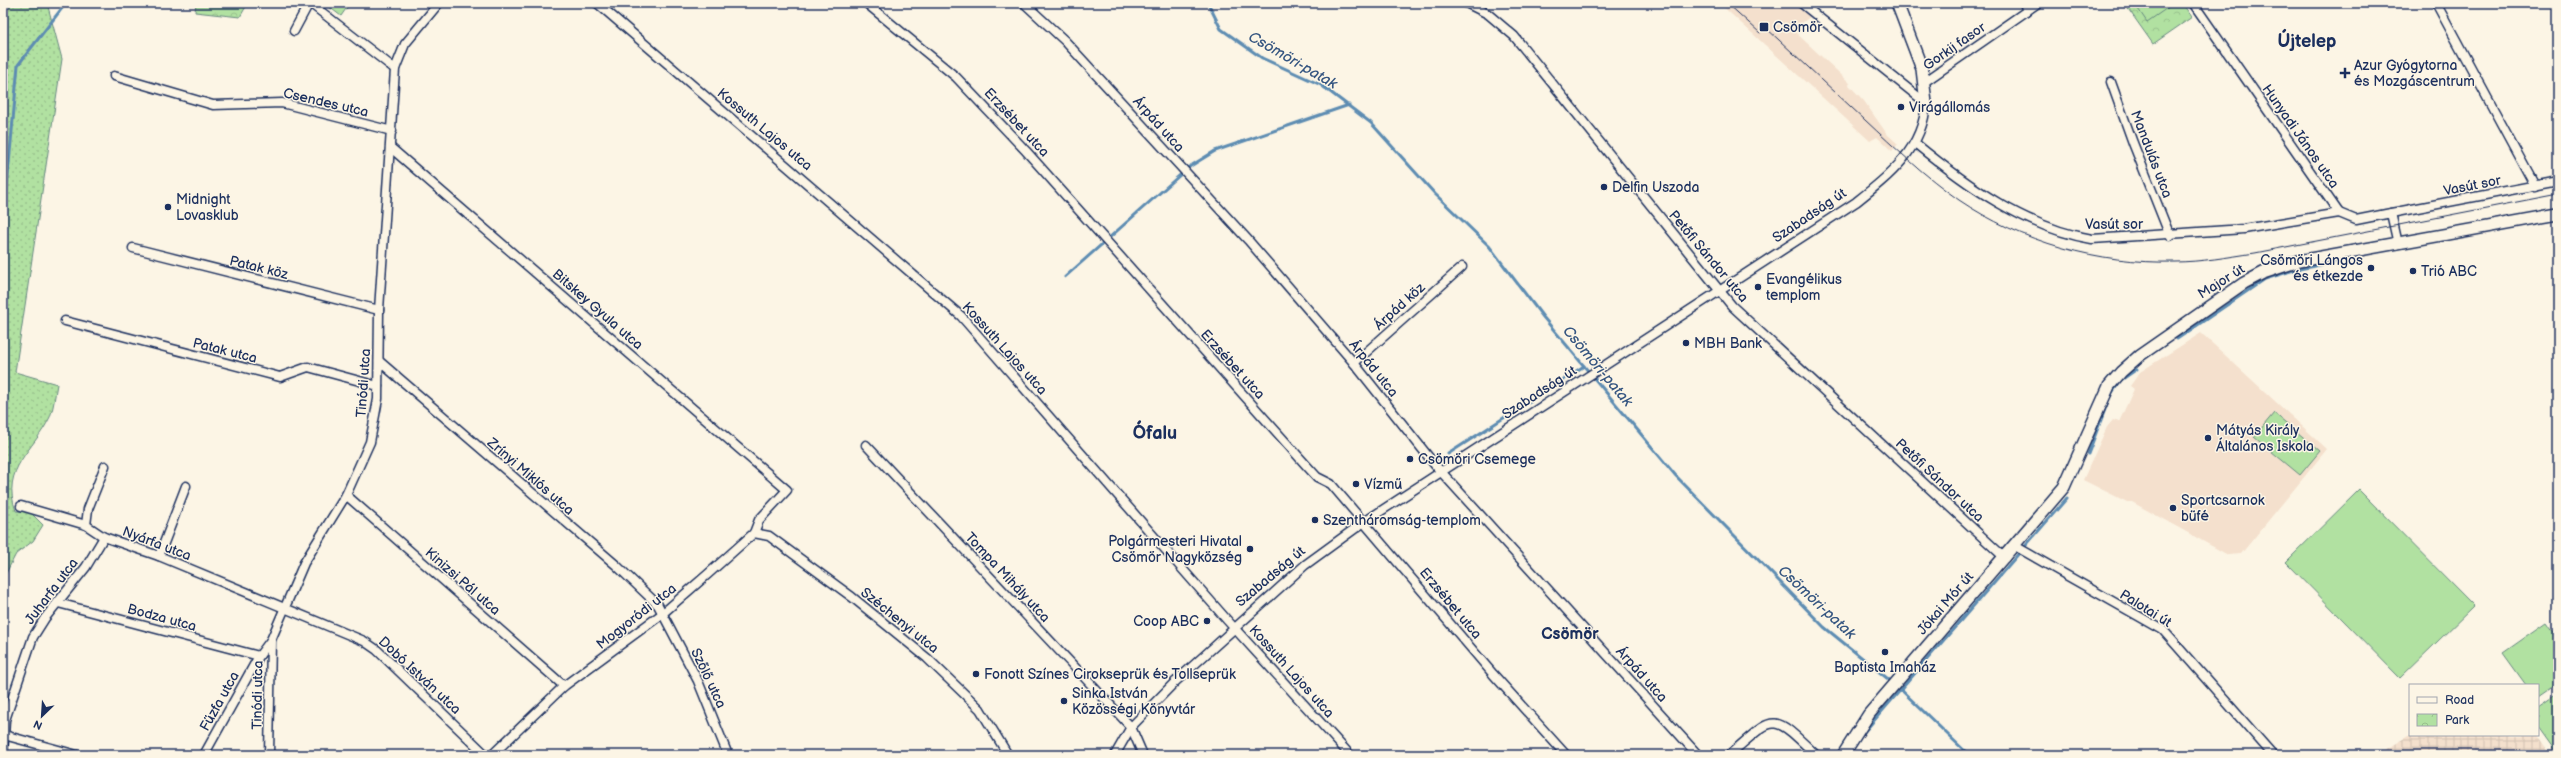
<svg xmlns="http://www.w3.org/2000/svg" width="2561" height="758" font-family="'Balsamiq Sans',sans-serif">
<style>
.built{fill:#f4e0cd}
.industrial{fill:url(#industrial-grid)}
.grass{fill:url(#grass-dots);stroke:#668880}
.cemetery{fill:url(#cemetery-stones);stroke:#668880}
.park{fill:url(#park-crowns);stroke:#668880}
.pitch{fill:#b1e1a1;stroke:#668880}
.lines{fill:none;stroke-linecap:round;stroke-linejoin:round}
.stream{stroke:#5d8cb2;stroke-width:3}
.street-casing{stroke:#1b2f5e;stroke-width:11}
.secondary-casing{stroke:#1b2f5e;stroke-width:14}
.street{stroke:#fcf5e5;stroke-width:8}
.secondary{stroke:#fcf5e5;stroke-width:11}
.tram{stroke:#1b2f5e;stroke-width:1}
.poi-dot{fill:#1b2f5e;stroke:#fcf5e5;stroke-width:1.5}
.labels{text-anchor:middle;stroke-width:3;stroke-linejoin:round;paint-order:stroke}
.poi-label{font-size:14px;fill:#1b2f5e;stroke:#fcf5e5;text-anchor:start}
.street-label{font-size:14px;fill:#1b2f5e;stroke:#fcf5e5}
.water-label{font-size:15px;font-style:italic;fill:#365681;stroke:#fcf5e5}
.quarter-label{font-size:16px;font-weight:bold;fill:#1b2f5e;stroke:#fcf5e5}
.district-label{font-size:18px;font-weight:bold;fill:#1b2f5e;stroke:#fcf5e5}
</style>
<defs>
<pattern id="industrial-grid" width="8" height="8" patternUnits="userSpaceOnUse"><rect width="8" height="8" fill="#f4e0cd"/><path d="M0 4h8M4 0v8" fill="none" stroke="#d1c0b2"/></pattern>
<pattern id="grass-dots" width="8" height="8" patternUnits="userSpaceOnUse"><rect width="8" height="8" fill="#b1e1a1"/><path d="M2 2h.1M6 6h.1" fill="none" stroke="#98c18d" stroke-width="1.8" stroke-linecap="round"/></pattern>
<pattern id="cemetery-stones" width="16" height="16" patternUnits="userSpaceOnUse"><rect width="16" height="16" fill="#b1e1a1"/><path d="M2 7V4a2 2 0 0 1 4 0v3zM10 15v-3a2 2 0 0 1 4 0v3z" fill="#98c18d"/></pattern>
<pattern id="park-crowns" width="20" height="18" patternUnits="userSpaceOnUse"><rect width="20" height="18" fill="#b1e1a1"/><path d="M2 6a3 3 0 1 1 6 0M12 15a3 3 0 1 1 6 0" fill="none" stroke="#98c18d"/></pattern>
</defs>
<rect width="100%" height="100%" fill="#fcf5e5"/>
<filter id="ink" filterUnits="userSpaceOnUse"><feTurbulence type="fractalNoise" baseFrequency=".025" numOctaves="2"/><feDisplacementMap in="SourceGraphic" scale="8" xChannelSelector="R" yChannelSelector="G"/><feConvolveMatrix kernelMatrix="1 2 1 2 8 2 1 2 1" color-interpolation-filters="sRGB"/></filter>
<g filter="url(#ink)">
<!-- built -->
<g class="built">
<polygon points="1719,3 1795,3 1811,16 1793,30 1850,83 1849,85 1864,101 1887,134 1898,144 1892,151 1877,137 1870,141"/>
<polygon points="2201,333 2327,449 2241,554 2228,555 2132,502 2127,502 2083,480 2107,427 2113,420 2119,422 2134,389 2130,386 2140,372"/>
</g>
<!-- industrial -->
<polygon class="industrial" points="2411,735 2536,735 2550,755 2376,755"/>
<!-- grass -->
<path class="grass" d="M3,3H47L62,59L15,372L57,384C55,394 54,407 50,417C34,451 0,468 16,511L30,512L43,525L33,541L16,554L3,579Z"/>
<!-- cemetery -->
<polygon class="cemetery" points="324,3 350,3 341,16"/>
<!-- park -->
<g class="park">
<polygon points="196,3 248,3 240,17 195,12"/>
<polygon points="2124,3 2182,3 2192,17 2153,44"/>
</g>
<!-- pitch -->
<g class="pitch">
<polygon points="2134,3 2172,3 2173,4 2147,22"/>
<polygon points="2274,413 2320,451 2300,475 2254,437"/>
<polygon points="2359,490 2474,606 2400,678 2286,562"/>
<polygon points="2547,622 2558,638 2558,683 2538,697 2538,685 2526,685 2503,653"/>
<polygon points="2558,693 2558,755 2538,727 2538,707"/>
</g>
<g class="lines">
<!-- stream -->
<g class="stream">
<polyline points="1208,3 1221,29 1262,58 1321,85 1371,123 1435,194 1489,246 1543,317 1676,476 1824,627 1893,683"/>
<polyline points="3,229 18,65 66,3"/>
<polyline points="1065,277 1189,167 1215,151 1349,105"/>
<polyline points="2177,339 2265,279 2294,270 2340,261"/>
<polyline points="2109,397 2121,380 2137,369"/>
<polyline points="1448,454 1584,366"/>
<polyline points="2088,454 2107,404"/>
<polyline points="1897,686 1969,755"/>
<polyline points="1864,732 2067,498"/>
</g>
<defs>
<g id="street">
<polyline points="310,3 395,69"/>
<polyline points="597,3 961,316 1227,620 1350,755"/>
<polyline points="866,3 956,77 1026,151 1306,465 1317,477 1331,484 1493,674 1566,755"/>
<polyline points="1024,3 1065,41 1248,240 1354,363 1435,465 1698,755"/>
<polyline points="1466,3 1488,14 1514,36 1732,306 2005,558"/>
<polyline points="2024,3 2027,11"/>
<polyline points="2193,3 2339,213 2356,220 2391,213 2398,244"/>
<polyline points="2436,3 2535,186"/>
<polyline points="294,31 309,3"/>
<polyline points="114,76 213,105 282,103 392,131"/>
<polyline points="2111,82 2133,143 2170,236"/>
<polyline points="1923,83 2038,3"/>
<path d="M1915,143C1966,185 2026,228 2092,239L2244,229L2339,213"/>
<polyline points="391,148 787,490 759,520 754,533 708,574 662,614 564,686 492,755"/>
<polyline points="2391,213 2558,181"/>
<polyline points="133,248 379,310"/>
<polyline points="65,321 280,377 308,367 378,386"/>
<polyline points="379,361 616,565 658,605 698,681 728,755"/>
<polyline points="1354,363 1462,267"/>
<polyline points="866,445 1131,727 1143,755"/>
<polyline points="346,495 564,686"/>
<polyline points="21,506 86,525 104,537 159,556 364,641 377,650 486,755"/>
<polyline points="86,525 88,509 105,466"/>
<polyline points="754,533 769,536 852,597 927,658 980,709 1008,755"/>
<polyline points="2015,546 2163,630 2273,755"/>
<polyline points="159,556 186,486"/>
<polyline points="58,603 259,656"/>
<polyline points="4,735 77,755"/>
<polyline points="3,755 5,720 33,637 45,618 86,567 104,537"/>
<polyline points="204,755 259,656 271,640"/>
<polyline points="269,755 271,640 304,563 346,495 370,442 378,399 379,310 395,69 405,44 439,3"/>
<path d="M1115,755L1131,727L1175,682L1305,565L1364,522L1856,202C1890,175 1923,149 1926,103L1801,3"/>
<path d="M1729,755C1776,715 1770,711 1816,755"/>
</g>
<g id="secondary">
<polyline points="1897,3 1922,69 1926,103"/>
<polyline points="1843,755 1869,714 2064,487 2109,386 2121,372 2139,356 2244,283 2263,273 2299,261 2558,214"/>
</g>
</defs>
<!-- street casing -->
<use href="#street" class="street-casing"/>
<!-- secondary casing -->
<use href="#secondary" class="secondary-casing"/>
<!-- street -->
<use href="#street" class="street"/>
<!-- secondary -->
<use href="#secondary" class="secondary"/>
<!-- tram -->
<g class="tram">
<polyline points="1727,3 1760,33"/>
<path d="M1765,27C1798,58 1832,89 1865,120C1895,148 1925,176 1959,200C2021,242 2099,264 2174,262C2201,262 2228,257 2255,253L2558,194"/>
</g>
</g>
</g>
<!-- markers -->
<g class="poi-dot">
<rect x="1759" y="22" width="10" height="10" rx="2"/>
<path d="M2343 67h4v4h4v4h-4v4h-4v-4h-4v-4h4z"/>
<circle cx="1901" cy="107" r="4"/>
<circle cx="1604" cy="187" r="4"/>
<circle cx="168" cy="207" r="4"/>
<circle cx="2371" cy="268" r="4"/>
<circle cx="2413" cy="271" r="4"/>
<circle cx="1758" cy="287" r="4"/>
<circle cx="1686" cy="343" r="4"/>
<circle cx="2208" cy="438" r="4"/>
<circle cx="1410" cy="459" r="4"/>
<circle cx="1356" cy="484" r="4"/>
<circle cx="2173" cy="508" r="4"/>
<circle cx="1315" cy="520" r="4"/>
<circle cx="1250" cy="549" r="4"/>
<circle cx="1207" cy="621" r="4"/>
<circle cx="1885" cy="652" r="4"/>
<circle cx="976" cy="674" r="4"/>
<circle cx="1064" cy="701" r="4"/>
</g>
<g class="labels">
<!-- poi labels -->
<g class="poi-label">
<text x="1773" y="32">Csömör</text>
<text x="2354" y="70">Azur Gyógytorna<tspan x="2354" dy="16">és Mozgáscentrum</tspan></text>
<text x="1909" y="112">Virágállomás</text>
<text x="1612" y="192">Delfin Uszoda</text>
<text x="176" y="204">Midnight<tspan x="176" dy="16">Lovasklub</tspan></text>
<text x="2363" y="265" text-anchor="end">Csömöri Lángos<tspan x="2363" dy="16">és étkezde</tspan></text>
<text x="2421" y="276">Trió ABC</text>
<text x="1766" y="284">Evangélikus<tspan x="1766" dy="16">templom</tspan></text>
<text x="1694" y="348">MBH Bank</text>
<text x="2216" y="435">Mátyás Király<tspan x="2216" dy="16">Általános Iskola</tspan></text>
<text x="1418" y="464">Csömöri Csemege</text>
<text x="1364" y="489">Vízmű</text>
<text x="2181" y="505">Sportcsarnok<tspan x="2181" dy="16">büfé</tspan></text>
<text x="1323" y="525">Szentháromság-templom</text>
<text x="1242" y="546" text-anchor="end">Polgármesteri Hivatal<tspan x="1242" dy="16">Csömör Nagyközség</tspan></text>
<text x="1199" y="626" text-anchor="end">Coop ABC</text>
<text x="1885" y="672" text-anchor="middle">Baptista Imaház</text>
<text x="984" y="679">Fonott Színes Cirokseprük és Tollseprük</text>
<text x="1072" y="698">Sinka István<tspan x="1072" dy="16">Közösségi Könyvtár</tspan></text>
</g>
<!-- street labels -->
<g class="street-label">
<text transform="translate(1954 46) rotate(-35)" y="5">Gorkij fasor</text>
<text transform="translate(326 102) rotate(13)" y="5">Csendes utca</text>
<text transform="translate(1017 122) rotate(47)" y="5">Erzsébet utca</text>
<text transform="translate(1159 124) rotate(48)" y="5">Árpád utca</text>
<text transform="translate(765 129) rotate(40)" y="5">Kossuth Lajos utca</text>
<text transform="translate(2301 136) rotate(55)" y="5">Hunyadi János utca</text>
<text transform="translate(2152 154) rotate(69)" y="5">Mandulás utca</text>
<text transform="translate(2472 185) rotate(-11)" y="5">Vasút sor</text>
<text transform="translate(1809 215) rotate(-34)" y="5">Szabadság út</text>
<text x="2114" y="229">Vasút sor</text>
<text transform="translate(1709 256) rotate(50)" y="5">Petőfi Sándor utca</text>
<text transform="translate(259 267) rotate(14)" y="5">Patak köz</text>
<text transform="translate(2221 281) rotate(-32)" y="5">Major út</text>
<text transform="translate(1399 306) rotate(-42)" y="5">Árpád köz</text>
<text transform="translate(598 309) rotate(41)" y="5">Bitskey Gyula utca</text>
<text transform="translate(1005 348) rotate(48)" y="5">Kossuth Lajos utca</text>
<text transform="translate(225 350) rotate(14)" y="5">Patak utca</text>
<text transform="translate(1233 364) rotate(48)" y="5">Erzsébet utca</text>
<text transform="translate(1374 368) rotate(51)" y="5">Árpád utca</text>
<text transform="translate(363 383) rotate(-86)" y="5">Tinódi utca</text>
<text transform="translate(1539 392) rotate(-33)" y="5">Szabadság út</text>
<text transform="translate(531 476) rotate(41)" y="5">Zrínyi Miklós utca</text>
<text transform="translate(1940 480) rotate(43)" y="5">Petőfi Sándor utca</text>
<text transform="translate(157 543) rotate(21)" y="5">Nyárfa utca</text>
<text transform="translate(1270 576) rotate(-40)" y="5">Szabadság út</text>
<text transform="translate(1008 577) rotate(47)" y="5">Tompa Mihály utca</text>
<text transform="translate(463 581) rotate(41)" y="5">Kinizsi Pál utca</text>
<text transform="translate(51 591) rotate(-53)" y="5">Juharfa utca</text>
<text transform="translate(1451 603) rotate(50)" y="5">Erzsébet utca</text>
<text transform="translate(1945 603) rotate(-49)" y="5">Jókai Mór út</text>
<text transform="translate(2146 608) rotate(32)" y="5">Palotai út</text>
<text transform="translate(636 616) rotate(-38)" y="5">Mogyoródi utca</text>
<text transform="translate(162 617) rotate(15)" y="5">Bodza utca</text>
<text transform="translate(900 620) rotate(39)" y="5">Széchenyi utca</text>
<text transform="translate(1292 671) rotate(48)" y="5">Kossuth Lajos utca</text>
<text transform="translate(1642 674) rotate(48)" y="5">Árpád utca</text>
<text transform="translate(420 675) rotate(43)" y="5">Dobó István utca</text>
<text transform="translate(709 678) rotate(65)" y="5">Szőlő utca</text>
<text transform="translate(257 695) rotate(-89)" y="5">Tinódi utca</text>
<text transform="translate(219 701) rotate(-61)" y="5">Fűzfa utca</text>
</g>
<!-- water labels -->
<g class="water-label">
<text transform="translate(1293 60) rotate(30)" y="5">Csömöri-patak</text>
<text transform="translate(1598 366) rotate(50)" y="5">Csömöri-patak</text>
<text transform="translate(1817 602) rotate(43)" y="5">Csömöri-patak</text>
</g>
<!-- quarter labels -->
<g class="quarter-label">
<text x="1570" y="639">Csömör</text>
</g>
<!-- district labels -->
<g class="district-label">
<text x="2307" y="47">Újtelep</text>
<text x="1155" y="439">Ófalu</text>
</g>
</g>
<!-- margin -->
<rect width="2561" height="758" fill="none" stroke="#fcf5e5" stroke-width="16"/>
<rect x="8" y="8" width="2545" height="742" fill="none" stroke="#1b2f5e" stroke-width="1.5" filter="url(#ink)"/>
<!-- legend -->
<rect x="2409" y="684" width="130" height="52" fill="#fcf5e5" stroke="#a2a6af"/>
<rect x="2417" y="697" width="20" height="6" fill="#fcf5e5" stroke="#a2a6af"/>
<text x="2445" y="704" font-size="12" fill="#1b2f5e">Road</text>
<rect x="2417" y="714" width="20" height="12" fill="url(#park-crowns)" stroke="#a2a6af"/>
<text x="2445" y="724" font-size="12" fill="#1b2f5e">Park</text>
<!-- north arrow -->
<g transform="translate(42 716) rotate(205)" stroke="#fcf5e5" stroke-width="3" paint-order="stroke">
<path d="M0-3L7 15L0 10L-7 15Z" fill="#1b2f5e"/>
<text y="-6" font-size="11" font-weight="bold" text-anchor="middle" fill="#1b2f5e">N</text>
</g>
</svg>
